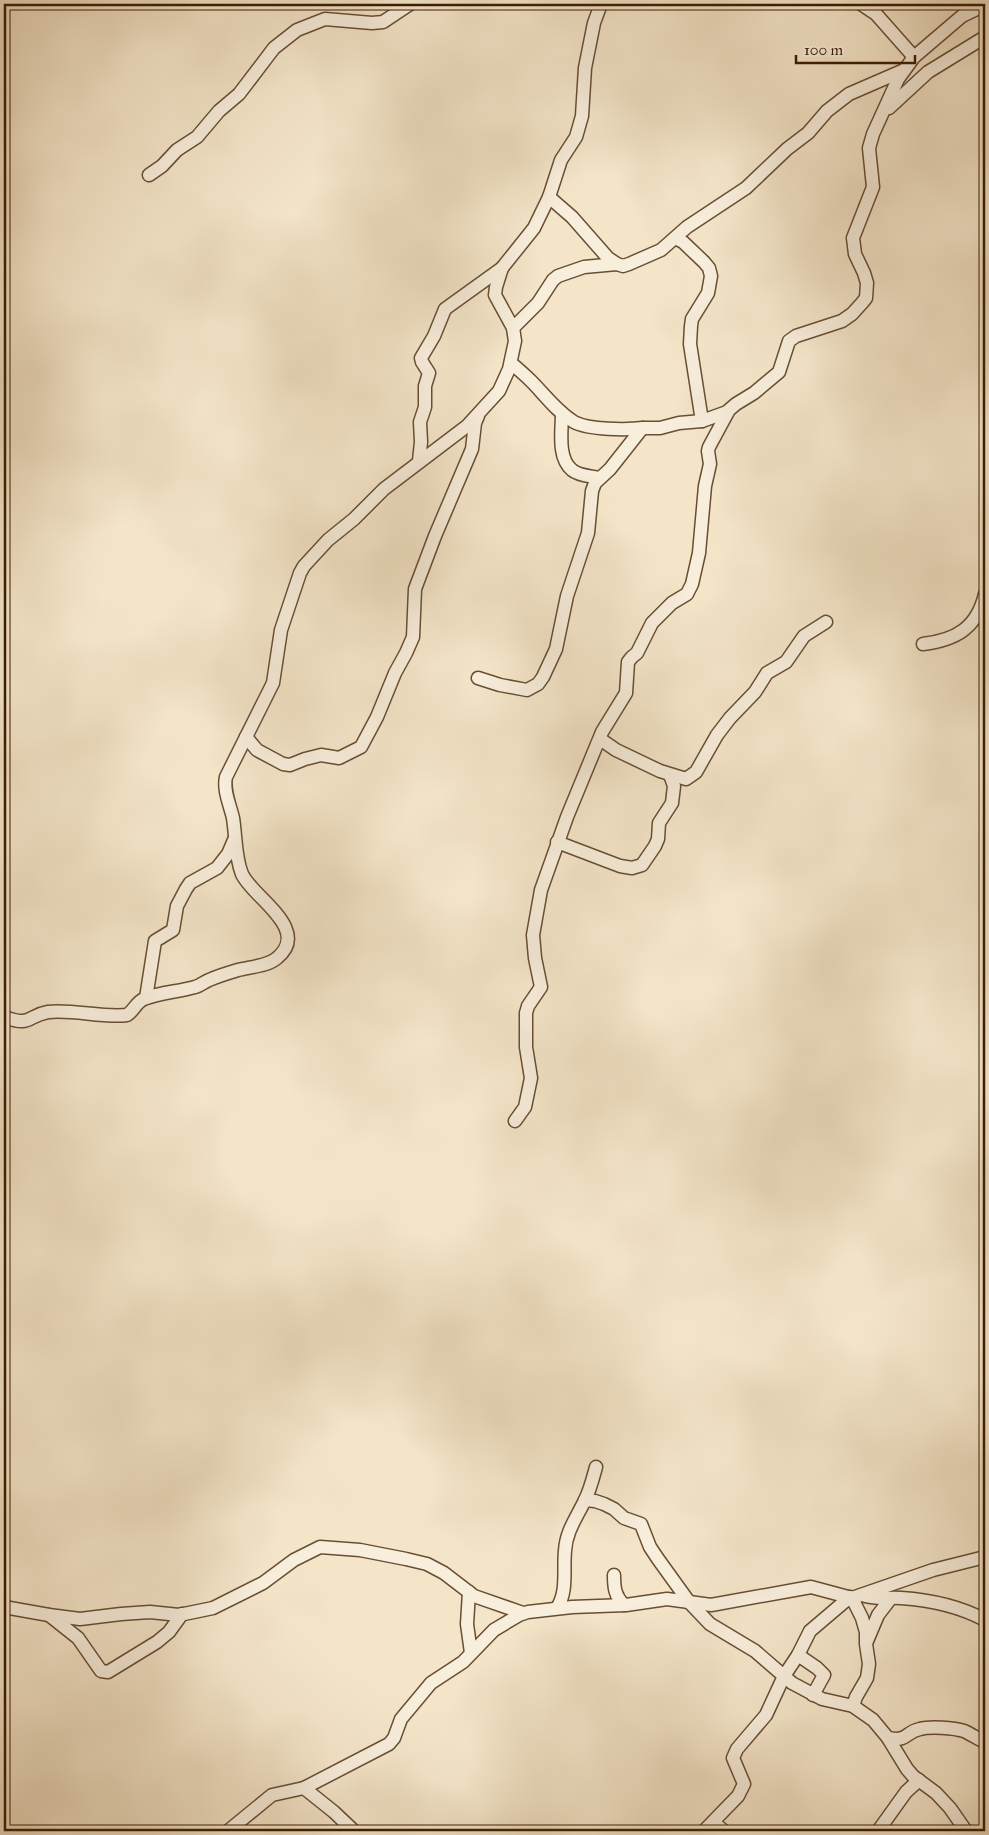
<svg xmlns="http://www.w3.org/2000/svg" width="989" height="1835" font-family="'IM FELL Great Primer',serif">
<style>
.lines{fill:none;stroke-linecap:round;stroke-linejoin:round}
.minor-casing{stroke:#684e34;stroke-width:15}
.minor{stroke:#f8eedc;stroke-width:12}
</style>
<rect width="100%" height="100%" fill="#f4e5c9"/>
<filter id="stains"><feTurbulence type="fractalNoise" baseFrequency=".004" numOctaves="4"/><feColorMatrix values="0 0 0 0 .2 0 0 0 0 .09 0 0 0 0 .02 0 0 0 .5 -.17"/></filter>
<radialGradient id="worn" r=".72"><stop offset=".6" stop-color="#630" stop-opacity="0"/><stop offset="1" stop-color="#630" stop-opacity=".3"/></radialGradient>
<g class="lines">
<defs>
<g id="minor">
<polyline points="861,4 876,14 914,57"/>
<polyline points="889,108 928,72 985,37"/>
<polyline points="149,175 162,166 177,150 197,137 219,111 239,94 274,48 297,30 325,19 372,23 383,22 410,4"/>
<polyline points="549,197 572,217 608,258 617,264 623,266 629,264 661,250 687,227 746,188 787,149 808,133 827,111 849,94 902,71"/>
<polyline points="675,238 683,242 704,262 709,268 711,276 708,293 692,319 691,326 690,344 702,421"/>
<polyline points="513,328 538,303 553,280 558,276 584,267 617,264"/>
<path d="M511,363C518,369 525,375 531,381C545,395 557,412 574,422C589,430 627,430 643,428"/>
<path d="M562,413C562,430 557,458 572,470C579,476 591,476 599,478"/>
<polyline points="419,461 421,442 420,422 425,407 425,386 429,373 422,362 421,358 434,336 445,309 502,268 534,228 549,197 561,160 576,137 582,116 585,68 594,23 601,4"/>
<path d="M923,644C956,640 977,628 985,594"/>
<polyline points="478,678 500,685 527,690 538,684 543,677 556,649 567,596 588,533 592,491 595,483 610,469 640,431 643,428 660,428 679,423 702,421 727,412"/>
<polyline points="246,737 257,750 283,764 290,765 305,759 321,755 339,758 361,747 377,717 395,673 406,653 413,637 415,589 435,536 472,449 475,423 478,416"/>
<polyline points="600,739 616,750 660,771 686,779 696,772 717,735 730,718 755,692 767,673 786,662 804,636 826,622"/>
<polyline points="557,842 620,866 632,868 642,865 655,846 658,839 659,823 672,803 674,786 670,775"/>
<polyline points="146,998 155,941 173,930 177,906 186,889 190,883 217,868 228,854 234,840"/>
<path d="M4,1017C32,1027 26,1016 48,1012C72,1009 103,1018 127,1015C134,1011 136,1002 144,999C160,992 178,992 195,987C200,986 204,982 209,980C218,976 228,973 238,970C250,967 268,966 277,958C312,929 252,897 242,874C235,857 236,837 233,818C230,805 223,790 226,777L273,683L281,630L300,573L304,566L328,540L354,519L384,489L467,426L499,391L509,369L515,341L513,328L495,295L496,287L502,268"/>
<polyline points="515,1121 525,1107 531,1078 526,1047 526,1013 528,1006 541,987 535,958 533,935 541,890 567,817 602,732 626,693 628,662 632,657 637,653 652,623 672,603 687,594 692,584 699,553 705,486 710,464 708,451 709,447 729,410 736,404 754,393 779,372 789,341 796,336 842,321 852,314 862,303 866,298 867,283 864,273 855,254 853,238 873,187 869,148 873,134 898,79 914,57 962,16 985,5"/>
<polyline points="585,1500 595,1501 604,1504 614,1509 624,1518 641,1524 650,1547 658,1559 689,1602 710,1624 755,1651 792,1683 822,1699 853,1706 873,1720 888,1738 907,1769 913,1776 936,1793 950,1808 966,1831"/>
<path d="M614,1575C614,1588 615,1596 624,1605"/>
<polyline points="469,1592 467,1624 471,1653"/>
<path d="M862,1595C875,1600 888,1597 901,1598C931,1600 959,1606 985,1620"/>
<polyline points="852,1598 862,1618 866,1632 866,1644 869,1664 867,1678 856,1697 853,1706"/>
<polyline points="4,1607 49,1615 80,1619 121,1614 150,1612 179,1615 213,1608 263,1583 294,1560 320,1547 360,1550 406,1559 427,1564 444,1573 474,1596 523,1613"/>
<path d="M557,1608C568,1591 563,1570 565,1551C566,1531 577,1517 585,1500C590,1490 593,1478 596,1467"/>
<polyline points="49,1615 78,1638 101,1671 108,1672 157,1642 169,1632 182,1614"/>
<polyline points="867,1641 878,1615 891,1598"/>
<polyline points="798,1655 817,1668 824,1675 813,1695"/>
<path d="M888,1738C908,1742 905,1732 920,1729C930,1726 954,1728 964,1731C971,1734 978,1739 985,1742"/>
<polyline points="304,1788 334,1812 354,1831"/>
<polyline points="713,1822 724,1831"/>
<polyline points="228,1831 272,1795 304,1788 389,1744 394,1738 401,1719 431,1683 463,1662 494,1630 519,1615 528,1612 572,1607 626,1605 667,1599 711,1605 811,1587 852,1598 933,1570 985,1557"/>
<polyline points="704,1831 738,1796 744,1784 733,1758 737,1749 766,1715 784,1676 798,1655 810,1631 850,1597"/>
<polyline points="878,1831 906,1792 919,1780"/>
</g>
</defs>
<!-- minor casing -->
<use href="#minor" class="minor-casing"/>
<!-- minor -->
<use href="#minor" class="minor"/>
</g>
<!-- margin -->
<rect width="989" height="1835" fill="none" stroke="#f4e5c9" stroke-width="20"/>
<rect x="5" y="5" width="979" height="1825" fill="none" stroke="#3a1c03" stroke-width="2.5"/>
<rect x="10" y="10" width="969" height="1815" fill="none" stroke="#3a1c03"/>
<!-- scale -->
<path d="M796 55v8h119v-8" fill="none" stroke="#3a1c03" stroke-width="2.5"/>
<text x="804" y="55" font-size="15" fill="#3a1c03" stroke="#f8eedc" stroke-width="4" paint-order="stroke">100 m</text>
<rect width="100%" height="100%" filter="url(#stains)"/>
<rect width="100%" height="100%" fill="url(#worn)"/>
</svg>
